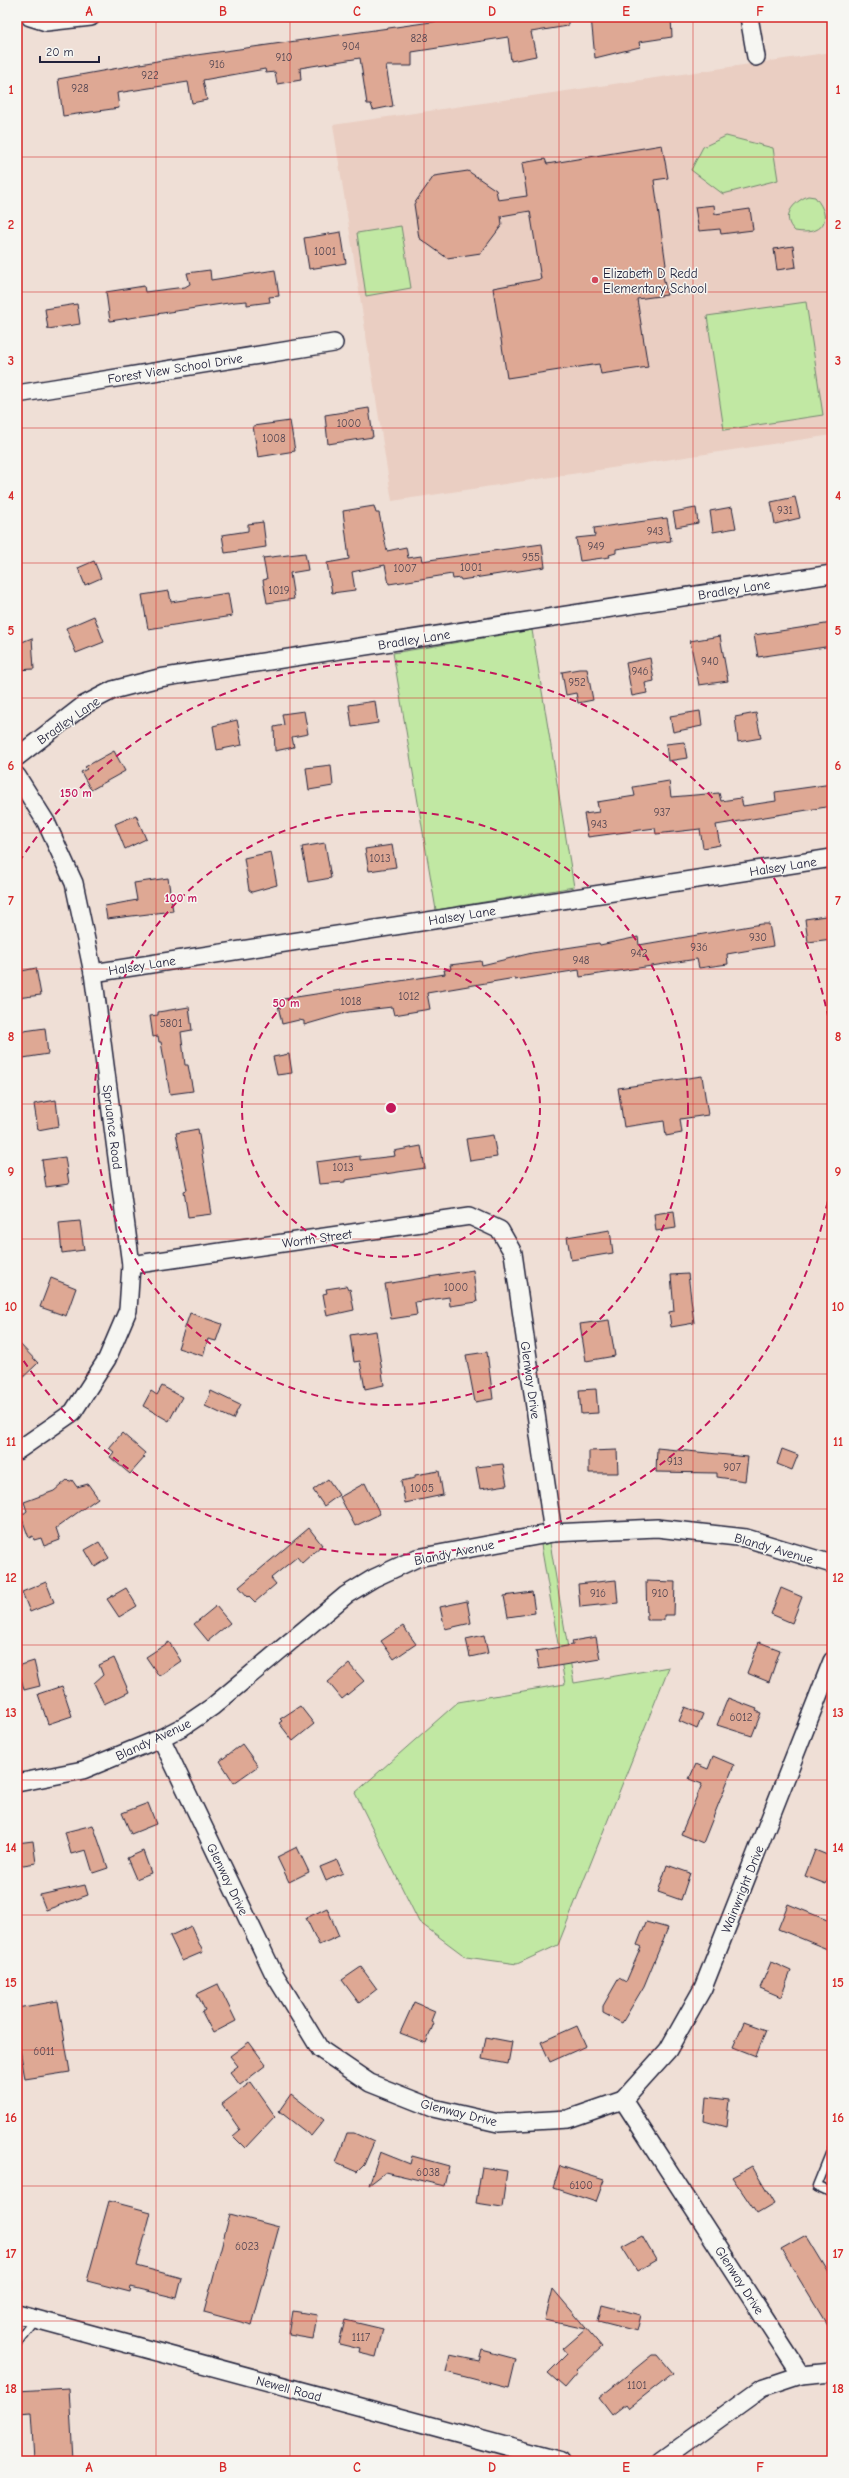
<svg xmlns="http://www.w3.org/2000/svg" width="849" height="2478" font-family="'Comic Neue',sans-serif">
<style>
.built{fill:#eacec2}
.green{fill:#c1e8a3;stroke:#72856f}
.building{fill:#dea894;stroke:#22223b}
.lines{fill:none;stroke-linecap:round;stroke-linejoin:round}
.lane-casing{stroke:#22223b;stroke-width:11}
.street-casing{stroke:#22223b;stroke-width:20}
.lane{stroke:#f6f6f2;stroke-width:8}
.street{stroke:#f6f6f2;stroke-width:17}
.grid{fill:none;stroke:#d62828;stroke-width:1;stroke-opacity:0.55}
.ring{fill:none;stroke:#c2185b;stroke-width:2;stroke-dasharray:7 5}
.poi-dot{fill:#d1495b;stroke:#f6f6f2;stroke-width:1.5}
.labels{text-anchor:middle;stroke-width:3;stroke-linejoin:round;paint-order:stroke}
.number-label{font-size:11px;fill:#514451}
.poi-label{font-size:13px;fill:#22223b;stroke:#f6f6f2;text-anchor:start}
.street-label{font-size:13px;fill:#22223b;stroke:#f6f6f2}
.centre{fill:#c2185b;stroke:#f6f6f2;stroke-width:2}
.ring-label{font-size:12px;text-anchor:middle;font-weight:bold;fill:#c2185b;stroke:#f6f6f2;stroke-width:3;stroke-linejoin:round;paint-order:stroke}
.neatline{fill:none;stroke:#d62828;stroke-width:1.5}
.grid-label{font-size:13px;text-anchor:middle;font-weight:bold;fill:#d62828}
</style>
<rect width="100%" height="100%" fill="#efdfd6"/>
<filter id="ink" filterUnits="userSpaceOnUse"><feTurbulence type="fractalNoise" baseFrequency=".025" numOctaves="2"/><feDisplacementMap in="SourceGraphic" scale="8" xChannelSelector="R" yChannelSelector="G"/><feConvolveMatrix kernelMatrix="1 2 1 2 8 2 1 2 1" color-interpolation-filters="sRGB"/></filter>
<g filter="url(#ink)">
<!-- built -->
<polygon class="built" points="832,52 832,435 392,501 333,125"/>
<!-- green -->
<g class="green">
<polygon points="726,136 773,148 778,180 723,194 691,170 703,147"/>
<path d="M808,196L815,197C834,220 823,236 795,231C780,217 793,202 808,196Z"/>
<polygon points="401,226 411,288 366,296 357,233"/>
<polygon points="806,302 823,415 724,430 707,316"/>
<polygon points="532,630 574,887 436,910 393,653"/>
<polygon points="550,1543 574,1683 669,1667 558,1945 517,1964 466,1957 419,1922 355,1793 458,1702 565,1684 541,1545"/>
</g>
<!-- building -->
<g class="building">
<polygon points="467,17 568,17 568,26 531,32 536,56 511,61 508,37 412,52 412,66 386,66 393,106 373,110 371,104 367,104 360,58 300,68 301,80 277,84 275,72 266,73 265,69 203,80 207,100 192,103 188,82 117,93 119,108 63,116 58,79 168,59"/>
<polygon points="591,17 671,17 672,37 639,42 640,47 595,58"/>
<polygon points="662,145 668,178 654,180 666,265 661,266 667,295 637,299 648,367 601,374 599,364 507,378 493,288 541,279 530,211 501,216 502,225 481,253 447,258 419,238 414,204 434,176 468,171 496,190 498,200 527,196 522,163 545,159 547,164"/>
<polygon points="714,205 715,214 750,209 753,230 721,234 720,229 699,231 695,207"/>
<polygon points="341,232 346,263 309,269 304,238"/>
<polygon points="793,246 796,267 777,270 774,249"/>
<polygon points="210,270 211,280 275,270 279,296 269,297 270,302 247,305 247,301 235,302 110,321 106,292 144,286 145,292 185,287 190,284 187,273"/>
<polygon points="77,304 80,324 48,329 45,309"/>
<polygon points="369,408 373,437 328,444 325,415"/>
<polygon points="290,421 295,451 258,457 253,426"/>
<polygon points="795,497 800,518 775,524 771,502"/>
<polygon points="374,506 376,513 379,513 387,551 406,547 408,558 421,556 422,561 542,544 545,567 461,580 460,578 453,579 452,574 389,584 385,565 352,572 355,590 332,593 327,563 349,559 343,511"/>
<polygon points="732,507 736,528 713,532 710,511"/>
<polygon points="696,508 698,523 676,527 673,512"/>
<polygon points="667,518 671,541 616,549 616,553 609,555 610,557 580,561 576,538 595,536 594,528"/>
<polygon points="263,522 266,547 225,553 222,535 248,531 248,524"/>
<polygon points="305,553 308,570 290,573 294,599 267,603 263,580 267,579 263,558"/>
<polygon points="94,561 101,578 85,585 78,568"/>
<polygon points="169,591 171,602 228,593 232,616 148,629 142,595"/>
<polygon points="94,616 104,642 76,653 66,628"/>
<polygon points="832,623 832,646 758,657 754,635"/>
<polygon points="720,636 728,681 699,685 690,641"/>
<polygon points="32,638 34,669 17,670 17,644"/>
<polygon points="650,658 654,681 645,683 647,693 632,696 626,663"/>
<polygon points="579,669 587,669 593,700 578,703 576,693 566,695 562,672"/>
<polygon points="375,701 378,723 352,727 349,705"/>
<polygon points="304,711 308,734 292,737 294,747 275,751 274,727 284,725 282,714"/>
<polygon points="700,711 702,726 673,732 670,716"/>
<polygon points="756,713 761,738 738,742 735,717"/>
<polygon points="237,720 242,745 217,750 213,726"/>
<polygon points="684,742 687,758 668,761 666,744"/>
<polygon points="114,751 125,771 91,790 81,772 87,769 85,767"/>
<polygon points="331,765 333,786 309,790 306,768"/>
<polygon points="669,781 671,797 719,793 721,801 741,798 743,806 776,801 775,792 832,784 832,806 716,825 720,845 703,848 700,829 656,834 655,828 588,837 584,814 599,812 597,802 635,796 633,787"/>
<polygon points="136,815 146,839 125,849 115,824"/>
<polygon points="325,843 331,878 308,882 302,847"/>
<polygon points="392,845 396,867 369,871 365,849"/>
<polygon points="271,852 277,885 252,892 249,890 244,858"/>
<polygon points="168,878 173,911 107,919 105,906 137,900 134,883"/>
<polygon points="832,915 832,939 808,942 805,919"/>
<polygon points="762,924 769,924 773,946 727,954 728,964 699,968 697,959 580,977 579,970 515,980 515,978 427,993 430,1009 394,1015 392,1007 349,1012 304,1025 304,1021 299,1020 282,1024 277,1000 445,974 444,970 451,969 450,965 481,961 482,965 532,953 599,943 600,945 638,937 639,945"/>
<polygon points="36,968 41,995 17,998 17,972"/>
<polygon points="189,1007 192,1030 181,1032 185,1065 188,1065 193,1091 170,1094 161,1042 159,1042 158,1036 153,1037 150,1016 158,1015 158,1012"/>
<polygon points="45,1028 48,1054 17,1059 17,1032"/>
<polygon points="289,1054 292,1073 277,1075 273,1057"/>
<polygon points="702,1076 708,1115 680,1119 682,1133 666,1136 664,1121 624,1127 618,1088"/>
<polygon points="56,1100 59,1126 38,1130 34,1104"/>
<polygon points="198,1129 212,1214 188,1217 184,1191 187,1190 176,1133"/>
<polygon points="493,1135 497,1157 470,1161 466,1139"/>
<polygon points="421,1146 425,1168 345,1180 345,1182 319,1184 316,1162 360,1156 360,1160 395,1156 394,1151"/>
<polygon points="65,1157 69,1184 46,1187 42,1160"/>
<polygon points="674,1211 676,1228 656,1231 654,1214"/>
<polygon points="80,1221 84,1250 62,1253 59,1223"/>
<polygon points="610,1230 613,1253 571,1260 567,1237"/>
<polygon points="473,1270 477,1302 450,1306 449,1297 415,1302 417,1315 391,1319 385,1284"/>
<polygon points="688,1274 694,1323 671,1327 669,1312 674,1311 671,1275"/>
<polygon points="51,1278 76,1288 66,1316 40,1307"/>
<polygon points="346,1286 348,1290 350,1289 354,1310 327,1316 323,1294 327,1293 326,1289"/>
<polygon points="190,1313 222,1324 216,1341 208,1339 203,1356 178,1348"/>
<polygon points="609,1320 615,1356 586,1361 580,1324"/>
<polygon points="376,1331 384,1385 365,1389 360,1361 354,1362 350,1335"/>
<polygon points="17,1341 38,1363 17,1383"/>
<polygon points="487,1352 493,1399 475,1402 466,1355"/>
<polygon points="162,1386 182,1397 169,1421 143,1406 151,1391 157,1395"/>
<polygon points="596,1389 598,1413 581,1414 579,1390"/>
<polygon points="211,1391 240,1405 233,1419 205,1406"/>
<polygon points="122,1433 145,1453 143,1456 145,1457 130,1474 110,1457 114,1452 109,1448"/>
<polygon points="657,1448 748,1457 745,1481 717,1477 717,1473 656,1472"/>
<polygon points="782,1449 798,1455 792,1470 777,1464"/>
<polygon points="617,1450 618,1473 589,1473 589,1451"/>
<polygon points="503,1464 507,1485 480,1489 476,1467"/>
<polygon points="439,1471 443,1495 405,1503 401,1481 415,1478 415,1475"/>
<polygon points="328,1479 339,1495 324,1506 313,1490"/>
<polygon points="67,1480 69,1482 72,1480 77,1487 88,1484 98,1498 56,1528 60,1540 44,1546 41,1538 34,1540 33,1536 29,1538 21,1516 27,1511 24,1502 54,1491"/>
<polygon points="365,1483 380,1514 355,1526 340,1497"/>
<polygon points="309,1528 322,1545 302,1563 297,1557 271,1578 276,1584 255,1602 249,1596 248,1597 239,1587"/>
<polygon points="99,1542 109,1558 95,1567 85,1550"/>
<polygon points="616,1580 618,1603 580,1607 578,1584"/>
<polygon points="646,1581 675,1582 674,1615 664,1615 664,1620 647,1620"/>
<polygon points="46,1582 54,1602 30,1612 22,1592"/>
<polygon points="126,1588 137,1606 119,1617 107,1599"/>
<polygon points="781,1588 802,1597 792,1623 771,1614"/>
<polygon points="532,1592 535,1613 508,1617 504,1596"/>
<polygon points="467,1601 471,1623 445,1629 440,1607"/>
<polygon points="216,1606 230,1623 208,1641 194,1624"/>
<polygon points="403,1626 416,1644 394,1659 381,1641"/>
<polygon points="484,1635 488,1653 470,1657 466,1639"/>
<polygon points="596,1637 600,1659 539,1669 536,1651 573,1645 572,1641"/>
<polygon points="169,1642 181,1661 159,1676 146,1657"/>
<polygon points="759,1642 780,1650 769,1682 747,1673"/>
<polygon points="114,1658 129,1692 104,1704 94,1683 103,1675 99,1665"/>
<polygon points="34,1661 40,1686 24,1690 18,1666"/>
<polygon points="349,1664 364,1681 342,1699 328,1682"/>
<polygon points="62,1686 72,1716 48,1724 38,1694"/>
<polygon points="728,1698 757,1709 756,1711 761,1713 752,1736 717,1725"/>
<polygon points="300,1706 314,1724 293,1741 279,1723 282,1721 280,1719"/>
<polygon points="685,1707 703,1714 697,1729 679,1721"/>
<polygon points="242,1744 258,1766 234,1783 220,1761"/>
<polygon points="713,1756 734,1765 703,1843 681,1834 702,1784 689,1779 696,1764 708,1769"/>
<polygon points="148,1803 156,1824 131,1834 122,1813"/>
<polygon points="93,1825 108,1868 93,1873 86,1850 71,1854 65,1832"/>
<polygon points="33,1841 36,1863 17,1866 17,1843"/>
<polygon points="297,1847 309,1872 289,1882 277,1857"/>
<polygon points="815,1850 832,1857 832,1870 826,1884 805,1876"/>
<polygon points="143,1851 151,1873 136,1879 127,1858"/>
<polygon points="337,1860 343,1873 326,1881 320,1867"/>
<polygon points="667,1865 690,1873 681,1900 658,1892"/>
<polygon points="85,1885 88,1895 46,1910 40,1895"/>
<polygon points="788,1904 832,1922 832,1951 778,1929"/>
<polygon points="327,1908 339,1936 319,1945 306,1918"/>
<polygon points="646,1922 668,1928 644,1986 622,2023 603,2013 603,2006 619,1978 626,1982 641,1947 637,1945"/>
<polygon points="191,1926 203,1952 182,1961 170,1936"/>
<polygon points="771,1962 791,1971 781,1997 760,1988"/>
<polygon points="361,1967 377,1989 359,2003 342,1980"/>
<polygon points="218,1984 236,2021 213,2033 202,2012 205,2010 197,1994"/>
<polygon points="58,2001 70,2072 25,2079 17,2031 17,2008"/>
<polygon points="414,2002 435,2011 431,2021 434,2023 426,2043 400,2033"/>
<polygon points="744,2022 766,2030 756,2056 733,2047"/>
<polygon points="577,2026 586,2046 550,2062 541,2042"/>
<polygon points="486,2037 512,2042 508,2064 482,2059"/>
<polygon points="249,2042 266,2065 240,2085 230,2072 238,2066 230,2056"/>
<polygon points="251,2082 275,2116 245,2148 233,2136 240,2130 222,2104"/>
<polygon points="291,2094 324,2120 311,2136 279,2111"/>
<polygon points="706,2097 729,2100 726,2127 704,2121"/>
<polygon points="347,2133 354,2133 374,2142 364,2165 357,2172 336,2163"/>
<polygon points="380,2152 410,2164 412,2156 449,2166 444,2186 386,2172 369,2185"/>
<polygon points="560,2166 604,2180 596,2202 553,2188"/>
<polygon points="752,2166 774,2204 757,2214 732,2177"/>
<polygon points="482,2167 507,2171 502,2207 476,2203"/>
<polygon points="109,2201 151,2212 137,2266 182,2278 177,2298 131,2287 130,2292 87,2281"/>
<polygon points="230,2214 279,2227 252,2325 204,2312"/>
<polygon points="806,2235 832,2278 832,2333 781,2249"/>
<polygon points="642,2236 656,2260 637,2271 622,2247"/>
<polygon points="553,2289 602,2347 576,2371 578,2373 565,2388 548,2373 567,2354 563,2349 586,2329 545,2320"/>
<polygon points="602,2305 641,2315 637,2331 598,2321"/>
<polygon points="293,2311 317,2315 313,2339 289,2335"/>
<polygon points="345,2320 383,2329 376,2357 359,2353 360,2349 339,2344"/>
<polygon points="482,2350 516,2359 509,2388 446,2372 450,2355 479,2361"/>
<polygon points="652,2355 658,2355 673,2373 629,2408 626,2404 612,2415 599,2398"/>
<polygon points="69,2388 73,2461 34,2460 31,2413 17,2414 17,2391"/>
</g>
<g class="lines">
<defs>
<g id="lane">
<polyline points="832,2149 817,2186 832,2193"/>
<polyline points="17,2281 17,2288"/>
<polyline points="17,2344 36,2319"/>
</g>
<g id="street">
<polyline points="30,17 46,22 91,17"/>
<polyline points="749,17 756,57"/>
<polyline points="17,394 334,343"/>
<polyline points="17,757 84,705 113,690 159,678 832,574"/>
<polyline points="17,776 46,822 74,883 93,973 131,1265 128,1310 107,1359 73,1412 17,1451"/>
<polyline points="93,973 832,858"/>
<polyline points="131,1265 470,1216 500,1230 513,1253 553,1533"/>
<polyline points="161,1738 273,1972 320,2049 370,2083 433,2108 498,2123 568,2119 623,2100 801,2375 832,2372"/>
<polyline points="17,1783 83,1770 161,1738 184,1726 212,1707 346,1595 374,1578 417,1558 553,1533 657,1528 746,1538 832,1564"/>
<polyline points="623,2100 668,2050 703,1988 832,1661"/>
<polyline points="17,2314 561,2461"/>
<polyline points="661,2461 762,2388 801,2375"/>
</g>
</defs>
<!-- lane casing -->
<use href="#lane" class="lane-casing"/>
<!-- street casing -->
<use href="#street" class="street-casing"/>
<!-- lane -->
<use href="#lane" class="lane"/>
<!-- street -->
<use href="#street" class="street"/>
</g>
</g>
<!-- grid -->
<path class="grid" d="M156,17V2461M290,17V2461M424,17V2461M559,17V2461M693,17V2461M17,157H832M17,292H832M17,428H832M17,563H832M17,698H832M17,833H832M17,969H832M17,1104H832M17,1239H832M17,1374H832M17,1509H832M17,1645H832M17,1780H832M17,1915H832M17,2050H832M17,2186H832M17,2321H832"/>
<!-- distance rings -->
<g class="ring">
<circle cx="391" cy="1108" r="149"/>
<circle cx="391" cy="1108" r="297"/>
<path d="M832 1178A446 446 0 0 1 19 1354M19 862A446 446 0 0 1 832 1038"/>
</g>
<!-- markers -->
<circle class="poi-dot" cx="595" cy="280" r="4"/>
<g class="labels">
<!-- number labels -->
<g class="number-label">
<text x="419" y="42">828</text>
<text x="351" y="50">904</text>
<text x="284" y="61">910</text>
<text x="217" y="68">916</text>
<text x="150" y="79">922</text>
<text x="80" y="92">928</text>
<text x="325" y="255">1001</text>
<text x="349" y="427">1000</text>
<text x="274" y="442">1008</text>
<text x="785" y="514">931</text>
<text x="655" y="535">943</text>
<text x="596" y="550">949</text>
<text x="531" y="561">955</text>
<text x="471" y="571">1001</text>
<text x="405" y="572">1007</text>
<text x="279" y="594">1019</text>
<text x="710" y="665">940</text>
<text x="640" y="675">946</text>
<text x="577" y="686">952</text>
<text x="662" y="816">937</text>
<text x="599" y="828">943</text>
<text x="380" y="862">1013</text>
<text x="758" y="941">930</text>
<text x="699" y="951">936</text>
<text x="639" y="957">942</text>
<text x="581" y="964">948</text>
<text x="409" y="1000">1012</text>
<text x="351" y="1005">1018</text>
<text x="171" y="1027">5801</text>
<text x="343" y="1171">1013</text>
<text x="456" y="1291">1000</text>
<text x="675" y="1465">913</text>
<text x="732" y="1471">907</text>
<text x="422" y="1492">1005</text>
<text x="598" y="1597">916</text>
<text x="660" y="1597">910</text>
<text x="741" y="1721">6012</text>
<text x="44" y="2055">6011</text>
<text x="428" y="2176">6038</text>
<text x="581" y="2189">6100</text>
<text x="247" y="2250">6023</text>
<text x="361" y="2341">1117</text>
<text x="637" y="2389">1101</text>
</g>
<!-- poi labels -->
<g class="poi-label">
<text x="603" y="278">Elizabeth D Redd<tspan x="603" dy="15">Elementary School</tspan></text>
</g>
<!-- street labels -->
<g class="street-label">
<text transform="translate(175 368) rotate(-9)" y="5">Forest View School Drive</text>
<text transform="translate(734 589) rotate(-9)" y="5">Bradley Lane</text>
<text transform="translate(414 639) rotate(-9)" y="5">Bradley Lane</text>
<text transform="translate(68 720) rotate(-35)" y="5">Bradley Lane</text>
<text transform="translate(783 866) rotate(-9)" y="5">Halsey Lane</text>
<text transform="translate(462 915) rotate(-9)" y="5">Halsey Lane</text>
<text transform="translate(142 965) rotate(-9)" y="5">Halsey Lane</text>
<text transform="translate(113 1127) rotate(83)" y="5">Spruance Road</text>
<text transform="translate(317 1238) rotate(-8)" y="5">Worth Street</text>
<text transform="translate(531 1380) rotate(82)" y="5">Glenway Drive</text>
<text transform="translate(774 1548) rotate(16)" y="5">Blandy Avenue</text>
<text transform="translate(454 1552) rotate(-12)" y="5">Blandy Avenue</text>
<text transform="translate(153 1739) rotate(-25)" y="5">Blandy Avenue</text>
<text transform="translate(228 1879) rotate(64)" y="5">Glenway Drive</text>
<text transform="translate(742 1889) rotate(-68)" y="5">Wainwright Drive</text>
<text transform="translate(459 2112) rotate(14)" y="5">Glenway Drive</text>
<text transform="translate(740 2280) rotate(57)" y="5">Glenway Drive</text>
<text transform="translate(289 2388) rotate(15)" y="5">Newell Road</text>
</g>
</g>
<circle cx="391" cy="1108" r="6" class="centre"/>
<g class="ring-label">
<text x="76" y="797">150 m</text>
<text x="181" y="902">100 m</text>
<text x="286" y="1007">50 m</text>
</g>
<!-- margin -->
<rect width="849" height="2478" fill="none" stroke="#f6f6f2" stroke-width="44"/>
<!-- scale -->
<path d="M40 56v6h59v-6" fill="none" stroke="#22223b" stroke-width="2"/>
<text x="46" y="56" font-size="12" fill="#22223b" stroke="#f6f6f2" stroke-width="3" paint-order="stroke">20 m</text>
<rect x="22" y="22" width="805" height="2434" class="neatline"/>
<g class="grid-label">
<text x="89" y="16">A</text>
<text x="223" y="16">B</text>
<text x="357" y="16">C</text>
<text x="492" y="16">D</text>
<text x="626" y="16">E</text>
<text x="760" y="16">F</text>
<text x="11" y="94">1</text>
<text x="838" y="94">1</text>
<text x="11" y="229">2</text>
<text x="838" y="229">2</text>
<text x="11" y="365">3</text>
<text x="838" y="365">3</text>
<text x="11" y="500">4</text>
<text x="838" y="500">4</text>
<text x="11" y="635">5</text>
<text x="838" y="635">5</text>
<text x="11" y="770">6</text>
<text x="838" y="770">6</text>
<text x="11" y="905">7</text>
<text x="838" y="905">7</text>
<text x="11" y="1041">8</text>
<text x="838" y="1041">8</text>
<text x="11" y="1176">9</text>
<text x="838" y="1176">9</text>
<text x="11" y="1311">10</text>
<text x="838" y="1311">10</text>
<text x="11" y="1446">11</text>
<text x="838" y="1446">11</text>
<text x="11" y="1582">12</text>
<text x="838" y="1582">12</text>
<text x="11" y="1717">13</text>
<text x="838" y="1717">13</text>
<text x="11" y="1852">14</text>
<text x="838" y="1852">14</text>
<text x="11" y="1987">15</text>
<text x="838" y="1987">15</text>
<text x="11" y="2122">16</text>
<text x="838" y="2122">16</text>
<text x="11" y="2258">17</text>
<text x="838" y="2258">17</text>
<text x="11" y="2393">18</text>
<text x="838" y="2393">18</text>
<text x="89" y="2472">A</text>
<text x="223" y="2472">B</text>
<text x="357" y="2472">C</text>
<text x="492" y="2472">D</text>
<text x="626" y="2472">E</text>
<text x="760" y="2472">F</text>
</g>
</svg>
